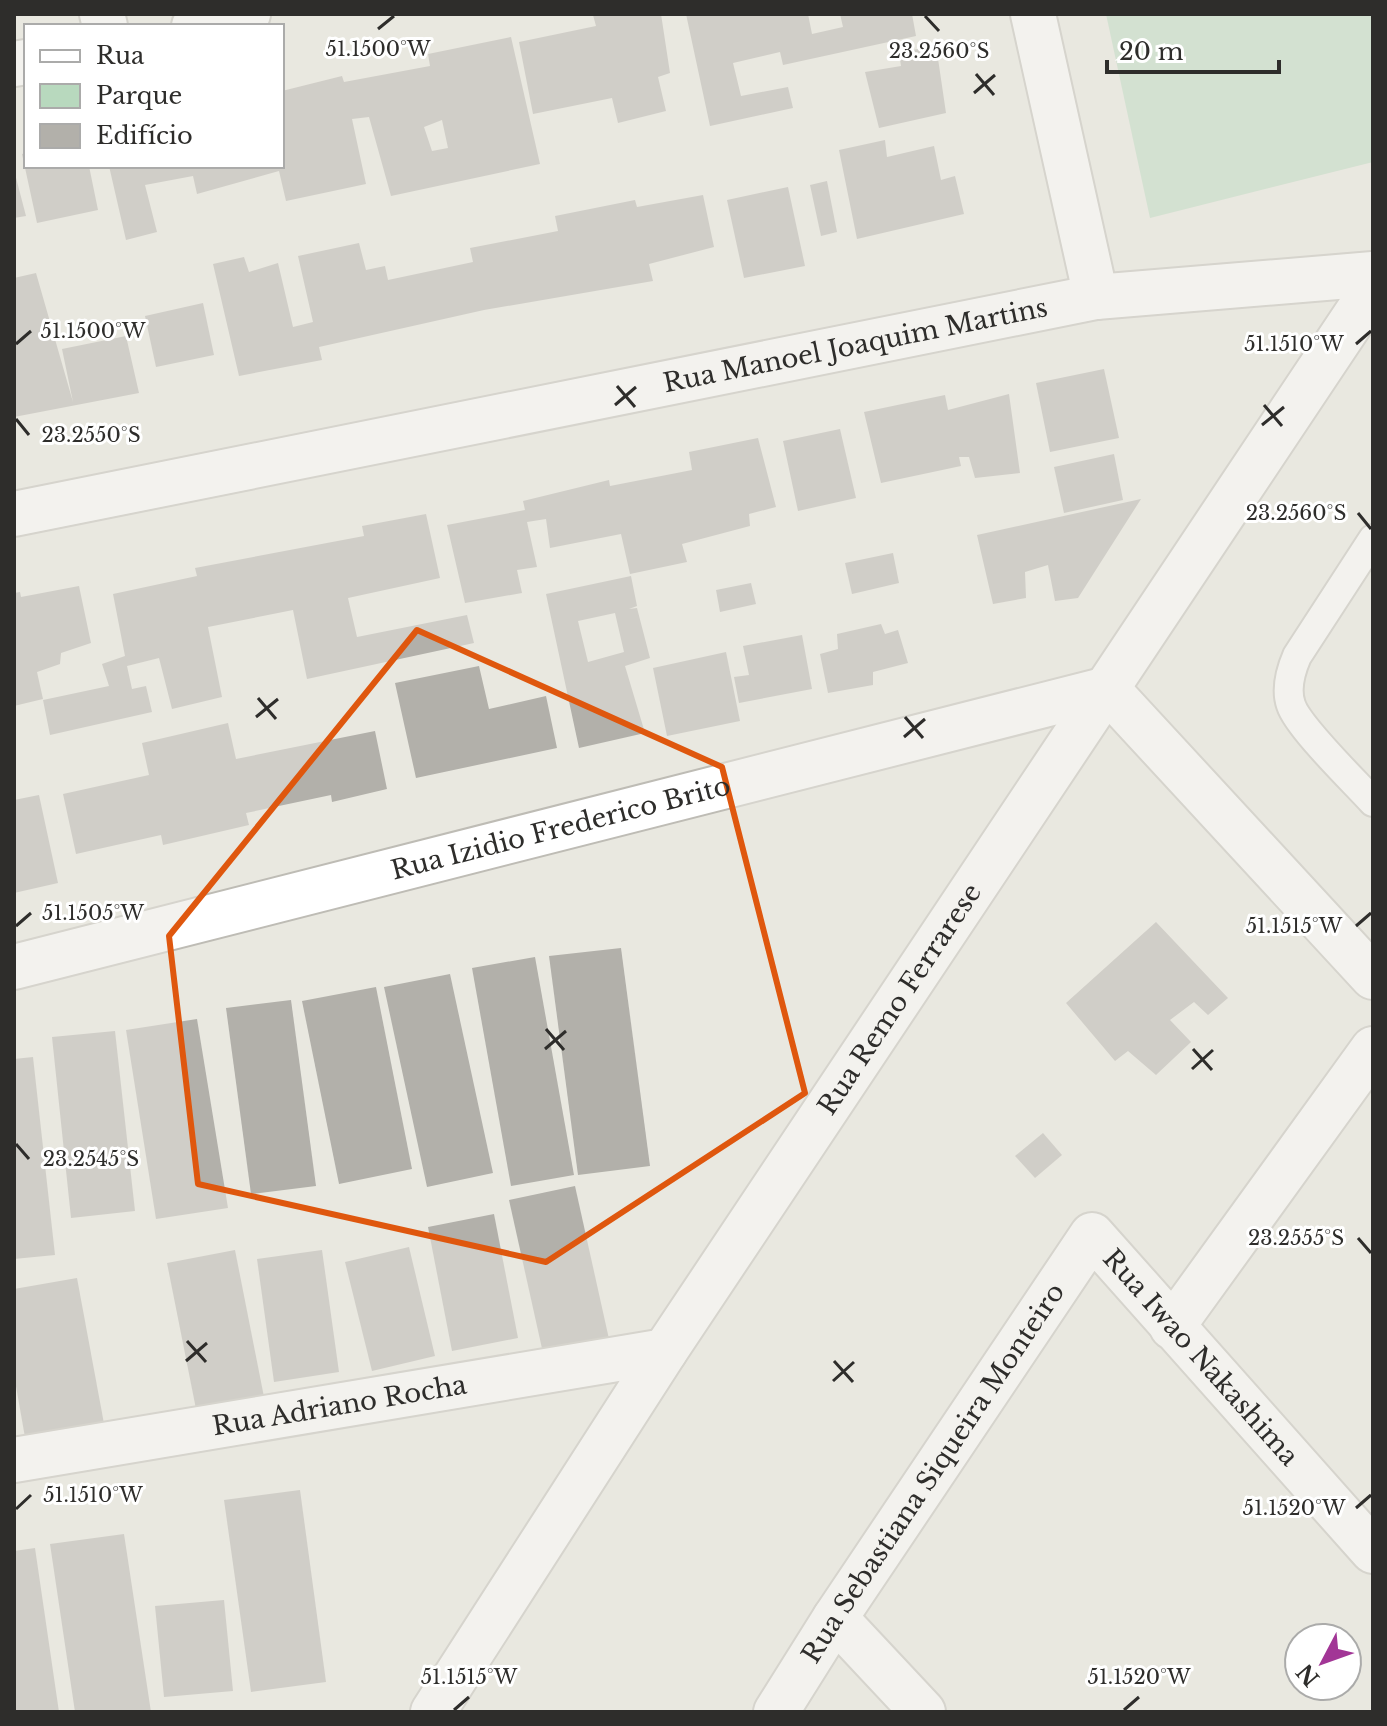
<svg xmlns="http://www.w3.org/2000/svg" width="1387" height="1726" font-family="'Libre Baskerville',serif">
<style>
.green{fill:#b8d9be}
.building{fill:#b2b0aa;fill-rule:evenodd}
.lines{fill:none;stroke-linecap:round;stroke-linejoin:round}
.lane-casing{stroke:#bebcb5;stroke-width:32}
.street-casing{stroke:#bebcb5;stroke-width:48}
.lane{stroke:#fff;stroke-width:28}
.street{stroke:#fff;stroke-width:44}
.marked{fill:none;stroke:#df570e;stroke-width:6;stroke-linejoin:round}
.ticks{fill:none;stroke:#2e2d2b;stroke-width:3}
.labels{text-anchor:middle;stroke-width:6;stroke-linejoin:round;paint-order:stroke}
.street-label{font-size:26px;fill:#2e2d2b;stroke:#fff}
.ticks-label{font-size:20px;text-anchor:middle;fill:#2e2d2b;stroke:#fff;stroke-width:6;stroke-linejoin:round;paint-order:stroke}
</style>
<rect width="100%" height="100%" fill="#e9e8e0"/>
<!-- green -->
<polygon class="green" points="1106,14 1373,14 1373,162 1150,218"/>
<!-- building -->
<g class="building">
<polygon points="599,14 661,14 670,73 658,77 666,111 618,123 612,98 533,114 519,42 596,26 593,15"/>
<polygon points="686,14 808,14 812,34 843,27 840,14 912,14 916,36 783,65 780,52 733,63 741,96 788,87 793,108 710,126"/>
<path d="M511,37L540,164L391,196L369,117L352,119L366,184L286,201L279,171L197,194L193,176L145,185L157,232L126,240L109,166H282V91L342,76L344,82L430,66L428,54ZM442,120L448,148L432,151L424,127Z"/>
<polygon points="936,45 946,113 879,128 865,72 901,66 899,53"/>
<polygon points="885,140 887,157 934,146 941,180 955,176 964,214 857,239 839,150"/>
<polygon points="26,153 26,166 89,166 98,210 37,223 22,154"/>
<polygon points="14,170 26,216 14,218"/>
<polygon points="827,181 837,232 821,236 810,185"/>
<polygon points="788,187 805,266 744,278 727,200"/>
<polygon points="703,195 714,247 649,264 653,281 484,310 319,347 322,360 239,376 213,264 244,257 249,272 278,263 293,327 313,322 298,256 359,243 366,270 385,266 388,280 473,262 470,248 558,231 555,216 635,200 637,207"/>
<polygon points="36,273 73,402 62,349 126,336 139,393 14,417 14,278"/>
<polygon points="203,303 214,355 156,367 145,316"/>
<polygon points="1104,369 1119,438 1050,452 1036,383"/>
<polygon points="1009,394 1020,473 975,478 969,457 959,457 961,466 881,483 864,412 945,395 948,410"/>
<polygon points="840,429 856,498 798,511 783,441"/>
<polygon points="758,438 776,507 749,514 750,526 682,544 687,562 630,574 621,534 550,548 546,519 527,522 537,567 517,570 522,593 465,603 447,525 525,510 523,501 609,480 610,486 692,470 689,452"/>
<polygon points="1114,454 1123,500 1064,513 1054,467"/>
<polygon points="1141,499 1078,598 1055,601 1048,565 1025,572 1026,598 993,604 977,535"/>
<polygon points="426,514 440,578 348,598 357,637 467,615 474,643 307,679 293,610 208,627 222,697 172,709 159,658 127,666 132,689 146,686 152,712 50,735 43,700 109,686 102,664 125,656 113,594 197,576 195,568 364,536 362,526"/>
<polygon points="893,553 899,583 852,594 845,563"/>
<path d="M631,576L637,606L629,609L637,608L650,658L625,666L645,733L579,748L546,594ZM615,613L624,652L588,662L578,621Z"/>
<polygon points="751,583 756,604 720,612 716,590"/>
<polygon points="79,586 91,643 61,653 60,664 37,672 43,699 14,706 14,593 20,592 21,597"/>
<polygon points="881,624 885,634 898,630 908,663 873,672 873,685 828,693 820,654 838,649 837,634"/>
<polygon points="802,635 812,689 739,703 734,677 749,675 743,646"/>
<polygon points="726,652 740,721 667,736 653,668"/>
<polygon points="479,666 489,709 546,696 557,748 416,778 395,683"/>
<polygon points="228,723 236,759 375,731 387,789 332,802 331,795 246,813 249,825 163,845 161,835 76,854 63,794 149,775 142,743"/>
<polygon points="39,795 58,883 14,893 14,800"/>
<polygon points="1156,922 1228,998 1208,1015 1194,1002 1170,1020 1191,1042 1156,1075 1128,1051 1115,1061 1066,1003"/>
<polygon points="621,948 650,1166 578,1175 549,956"/>
<polygon points="535,957 574,1175 511,1186 472,968"/>
<polygon points="450,974 493,1173 427,1187 384,987"/>
<polygon points="376,987 412,1169 339,1184 302,1001"/>
<polygon points="291,1000 316,1186 251,1194 226,1008"/>
<polygon points="197,1019 228,1208 156,1219 126,1030"/>
<polygon points="115,1031 135,1211 71,1218 52,1037"/>
<polygon points="33,1057 55,1255 14,1259 14,1059"/>
<polygon points="1043,1133 1062,1155 1035,1178 1015,1156"/>
<polygon points="575,1186 609,1339 543,1353 509,1200"/>
<polygon points="494,1214 518,1338 452,1351 428,1227"/>
<polygon points="409,1247 435,1356 372,1371 345,1262"/>
<polygon points="235,1250 265,1402 197,1414 167,1263"/>
<polygon points="322,1250 339,1372 274,1382 257,1259"/>
<polygon points="77,1278 105,1429 26,1443 14,1375 14,1289"/>
<polygon points="300,1490 326,1682 251,1692 224,1500"/>
<polygon points="124,1534 151,1712 75,1712 50,1544"/>
<polygon points="35,1548 59,1712 14,1712 14,1551"/>
<polygon points="224,1600 233,1691 164,1697 155,1606"/>
</g>
<g class="lines">
<defs>
<path id="lane" d="M1373,539L1297,656C1291,670 1285,688 1291,705C1298,727 1355,782 1373,802"/>
<g id="street">
<polyline points="102,14 105,26"/>
<polyline points="1033,14 1096,297"/>
<polyline points="194,26 248,14"/>
<polyline points="14,64 26,62"/>
<path id="s1" d="M14,514L1096,297L1373,274"/>
<path id="s2" d="M14,967L1107,689L1373,977"/>
<polyline points="1172,1327 1373,1049"/>
<path id="s3" d="M14,1460L665,1351"/>
<polyline points="835,1618 923,1712"/>
<path id="s4" d="M433,1712L665,1351L1373,289"/>
<path id="s5" d="M776,1712L835,1618L1092,1235L1373,1551"/>
</g>
</defs>
<!-- lane casing -->
<use href="#lane" class="lane-casing"/>
<!-- street casing -->
<use href="#street" class="street-casing"/>
<!-- lane -->
<use href="#lane" class="lane"/>
<!-- street -->
<use href="#street" class="street"/>
</g>
<!-- marked area -->
<path d="M0 0H1387V1726H0ZM417,630L722,767L805,1093L546,1262L198,1184L169,936Z" fill="#e9e8e0" fill-opacity=".55" fill-rule="evenodd"/>
<path class="marked" d="M417,630L722,767L805,1093L546,1262L198,1184L169,936Z"/>
<!-- ticks -->
<path class="ticks" d="M925,16L939,31M378,29L394,16M976,74L994,95M974,93L995,75M16,344L31,331M1356,344L1371,331M617,386L635,407M615,405L636,387M1264,405L1282,426M16,419L29,435M1262,425L1284,407M1358,513L1371,529M258,698L276,719M256,717L278,699M905,717L923,738M904,737L925,719M16,926L31,913M1356,926L1371,913M546,1029L564,1050M545,1049L566,1031M1193,1049L1212,1070M1192,1069L1213,1050M16,1144L29,1159M1358,1238L1371,1253M187,1341L206,1362M186,1361L207,1343M834,1361L853,1382M833,1381L854,1362M1356,1508L1371,1495M16,1509L31,1495M454,1710L469,1697M1124,1710L1139,1697"/>
<g class="labels">
<!-- street labels -->
<g class="street-label">
<text dy="9" stroke="none"><textPath href="#s1" startOffset="858">Rua Manoel Joaquim Martins</textPath></text>
<text dy="9" stroke="none"><textPath href="#s2" startOffset="564">Rua Izidio Frederico Brito</textPath></text>
<text dy="9" stroke="none"><textPath href="#s4" startOffset="852">Rua Remo Ferrarese</textPath></text>
<text dy="9" stroke="none"><textPath href="#s5" startOffset="736">Rua Iwao Nakashima</textPath></text>
<text dy="9" stroke="none"><textPath href="#s3" startOffset="330">Rua Adriano Rocha</textPath></text>
<text dy="9" stroke="none"><textPath href="#s5" startOffset="286">Rua Sebastiana Siqueira Monteiro</textPath></text>
</g>
</g>
<g class="ticks-label">
<text x="378" y="56">51.1500°W</text>
<text x="939" y="58">23.2560°S</text>
<text x="93" y="338">51.1500°W</text>
<text x="1294" y="351">51.1510°W</text>
<text x="91" y="442">23.2550°S</text>
<text x="1296" y="520">23.2560°S</text>
<text x="93" y="920">51.1505°W</text>
<text x="1294" y="933">51.1515°W</text>
<text x="91" y="1166">23.2545°S</text>
<text x="1296" y="1245">23.2555°S</text>
<text x="93" y="1502">51.1510°W</text>
<text x="1294" y="1515">51.1520°W</text>
<text x="469" y="1684">51.1515°W</text>
<text x="1139" y="1684">51.1520°W</text>
</g>
<!-- border -->
<rect width="1387" height="1726" fill="none" stroke="#2e2d2b" stroke-width="32"/>
<!-- legend -->
<rect x="24" y="24" width="260" height="144" fill="#ffffff" stroke="#ababaa" stroke-width="2"/>
<rect x="40" y="50" width="40" height="12" fill="#ffffff" stroke="#ababaa" stroke-width="2"/>
<text x="96" y="64" font-size="24" fill="#2e2d2b">Rua</text>
<rect x="40" y="84" width="40" height="24" fill="#b8d9be" stroke="#ababaa" stroke-width="2"/>
<text x="96" y="104" font-size="24" fill="#2e2d2b">Parque</text>
<rect x="40" y="124" width="40" height="24" fill="#b2b0aa" stroke="#ababaa" stroke-width="2"/>
<text x="96" y="144" font-size="24" fill="#2e2d2b">Edifício</text>
<!-- north arrow -->
<g transform="translate(1323 1662) rotate(229)"><circle r="38" fill="#ffffff" stroke="#ababaa" stroke-width="2"/>
<path d="M0-6L14 30L0 20L-14 30Z" fill="#a23696"/>
<text y="-12" font-size="22" font-weight="bold" text-anchor="middle" fill="#2e2d2b">N</text>
</g>
<!-- scale -->
<path d="M1107 60v12h172v-12" fill="none" stroke="#2e2d2b" stroke-width="4"/>
<text x="1119" y="60" font-size="24" fill="#2e2d2b" stroke="#ffffff" stroke-width="6" paint-order="stroke">20 m</text>
</svg>
